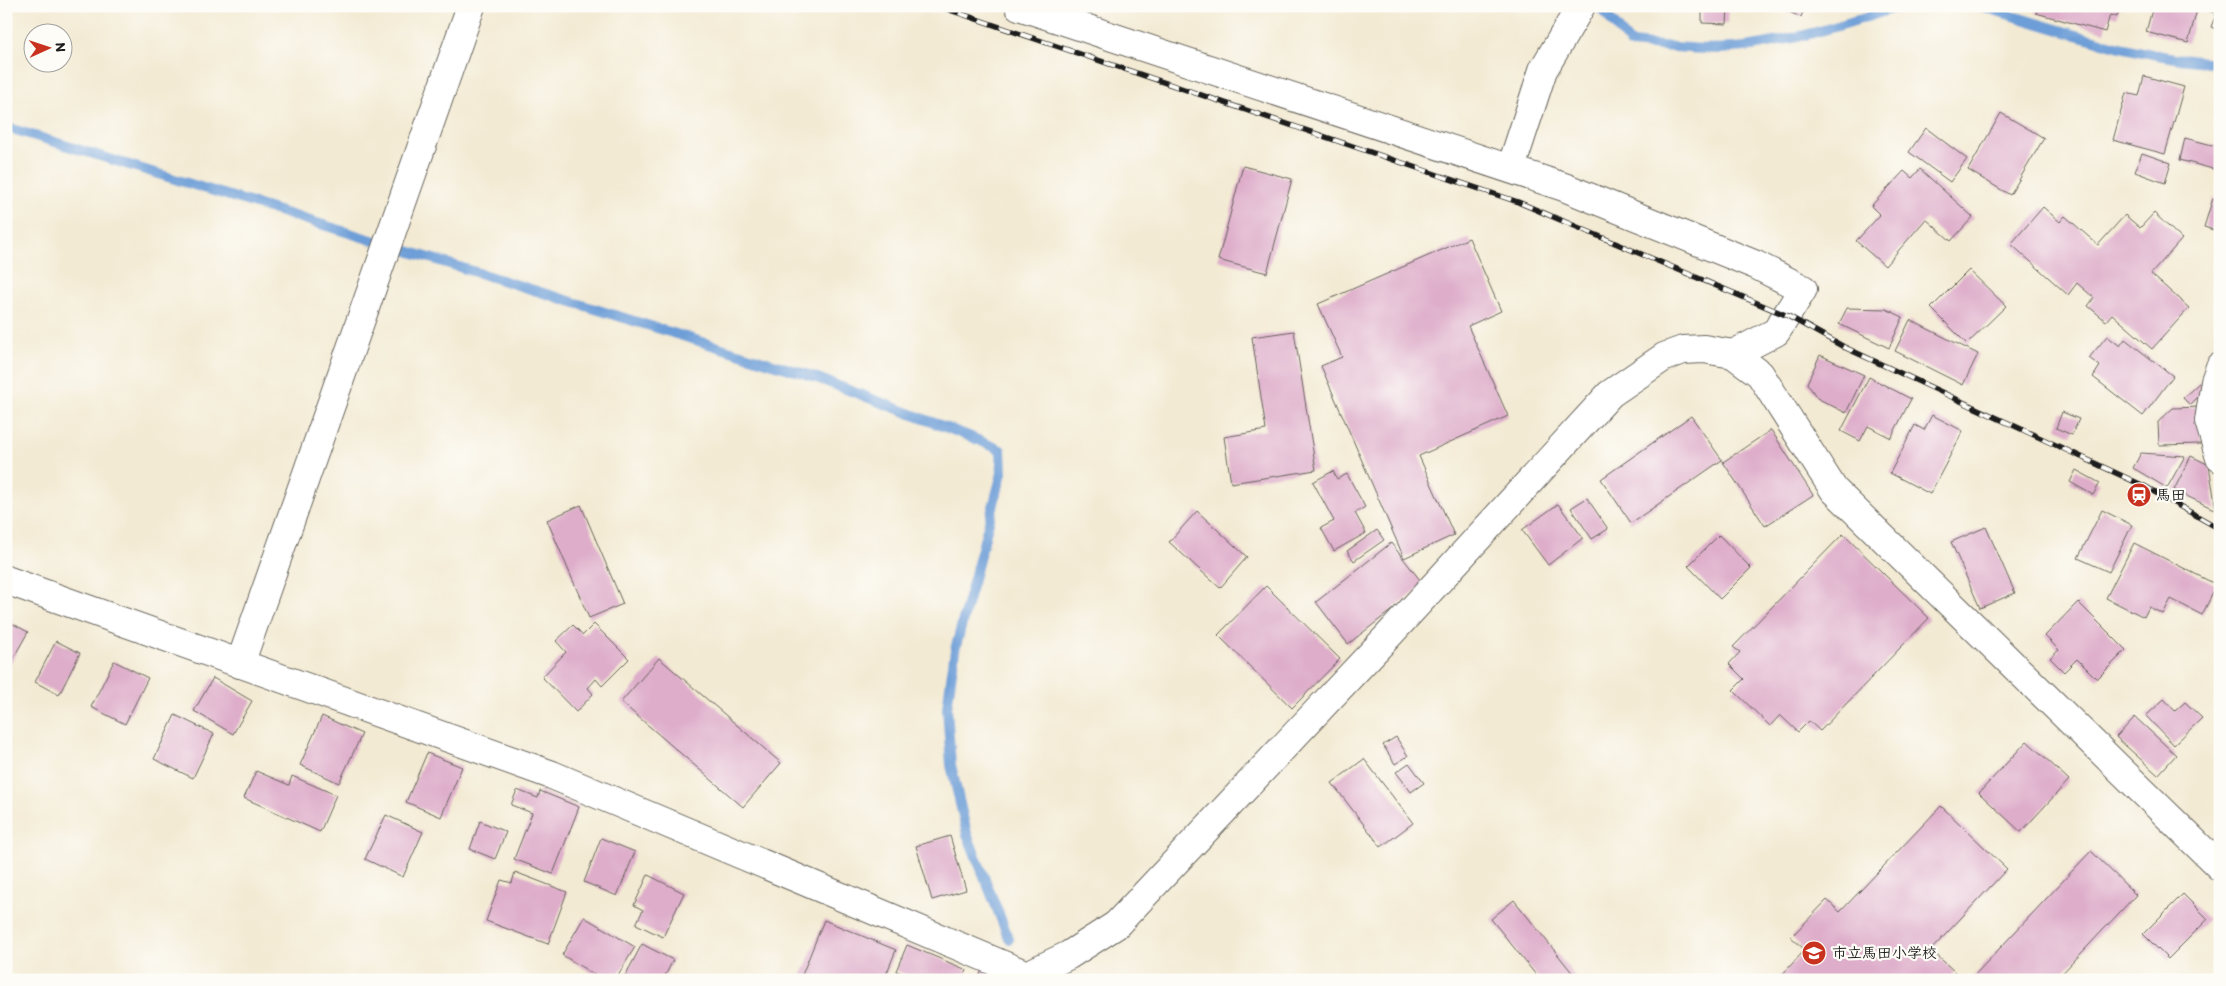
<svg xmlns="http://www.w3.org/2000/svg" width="2226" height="986" font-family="Itim,'Klee One',sans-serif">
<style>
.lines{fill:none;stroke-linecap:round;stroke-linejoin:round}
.stream{stroke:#6d9ed7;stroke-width:10}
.building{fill:#deadca}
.minor-casing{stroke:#67645c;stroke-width:30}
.minor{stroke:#fff;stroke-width:28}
.rail-casing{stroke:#1c1c1c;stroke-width:5.5}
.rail{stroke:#fdfcf7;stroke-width:4;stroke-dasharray:11;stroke-linecap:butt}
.labels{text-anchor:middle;stroke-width:4.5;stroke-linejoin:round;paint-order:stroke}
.poi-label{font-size:15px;font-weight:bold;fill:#1c1c1c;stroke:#fdfcf7;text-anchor:start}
</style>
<rect width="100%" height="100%" fill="#fdfcf7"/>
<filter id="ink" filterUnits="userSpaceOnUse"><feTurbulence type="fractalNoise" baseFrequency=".02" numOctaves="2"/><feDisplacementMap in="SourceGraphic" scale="10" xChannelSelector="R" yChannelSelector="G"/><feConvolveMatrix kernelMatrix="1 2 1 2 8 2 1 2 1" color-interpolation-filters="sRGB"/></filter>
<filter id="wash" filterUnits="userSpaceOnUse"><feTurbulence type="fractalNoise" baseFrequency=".0096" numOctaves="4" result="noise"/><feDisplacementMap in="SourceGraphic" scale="20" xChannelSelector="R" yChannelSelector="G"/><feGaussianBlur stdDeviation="1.12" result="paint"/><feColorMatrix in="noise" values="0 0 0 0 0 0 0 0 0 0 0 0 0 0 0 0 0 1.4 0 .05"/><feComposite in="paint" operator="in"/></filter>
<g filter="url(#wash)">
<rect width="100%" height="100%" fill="#f3ead3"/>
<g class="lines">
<!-- stream -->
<g class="stream">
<path d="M1599,6L1630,43C1670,47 1712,52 1752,46C1803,38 1851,23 1899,6"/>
<path d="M1980,6C2058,29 2138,58 2220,63"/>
<polyline points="6,127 812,376 971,437 1001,450 1002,473 955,650 947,708 951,765 967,834 1009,939"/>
</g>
</g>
<g id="blocks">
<!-- building -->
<g class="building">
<polygon points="1702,6 1728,6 1727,24 1702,23"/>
<polygon points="1775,6 1805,6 1801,17"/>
<polygon points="2038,6 2120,6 2117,17 2110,15 2105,32 2036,13"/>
<polygon points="2153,6 2198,6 2188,43 2146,32"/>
<polygon points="2210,6 2220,6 2220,31 2211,27 2216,14 2208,10"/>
<polygon points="2144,76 2184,87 2165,154 2113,140 2126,93 2139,96"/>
<polygon points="2001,113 2044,138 2010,195 1968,170"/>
<polygon points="1926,128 1967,159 1950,182 1909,152"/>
<polygon points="2185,138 2220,147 2220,171 2180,160"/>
<polygon points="2142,153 2171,163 2165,183 2135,172"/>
<polygon points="1243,166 1292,179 1267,273 1218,260"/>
<polygon points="1920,169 1973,217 1951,241 1926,219 1885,266 1856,241 1880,215 1871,206 1904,171 1912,178"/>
<polygon points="2213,198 2220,200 2220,232 2204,227"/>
<polygon points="2043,207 2060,222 2065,216 2098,245 2125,215 2140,228 2154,213 2182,239 2151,274 2189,308 2152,349 2112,314 2106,321 2088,306 2094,298 2077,283 2068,295 2011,244"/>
<polygon points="1469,238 1501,311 1468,326 1508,416 1419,456 1454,535 1404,558 1321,366 1342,357 1318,304"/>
<polygon points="1969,270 2006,306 1967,344 1931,308"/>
<polygon points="1847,308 1886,309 1903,317 1889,348 1839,324"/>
<polygon points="1910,320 1978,354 1963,385 1895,351"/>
<polygon points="1294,331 1316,470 1231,483 1224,437 1266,430 1252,337"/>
<polygon points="2107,336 2120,346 2125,339 2173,376 2143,416 2093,377 2100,366 2089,358"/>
<polygon points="1820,355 1864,375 1846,413 1817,398 1807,383"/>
<polygon points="1869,377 1911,399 1891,438 1868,426 1860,441 1841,431"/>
<polygon points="2200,382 2206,389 2190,405 2183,398"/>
<polygon points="2200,407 2201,444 2159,445 2158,422 2173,408"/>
<polygon points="2062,412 2079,419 2072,435 2056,428"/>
<polygon points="1932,415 1963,431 1930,494 1890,473 1915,425 1924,430"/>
<polygon points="1691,416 1722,460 1631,523 1601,479"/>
<polygon points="1771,430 1813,495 1765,526 1723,462"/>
<polygon points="2141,453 2185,456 2167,488 2133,468"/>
<polygon points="2191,456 2209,465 2216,510 2174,490"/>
<polygon points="2076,470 2100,483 2093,495 2070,482"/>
<polygon points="1333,471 1337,479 1347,474 1365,507 1355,513 1366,533 1334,551 1321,528 1334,521 1313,482"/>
<polygon points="1587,498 1608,529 1592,539 1571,508"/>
<polygon points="1558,504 1583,538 1548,565 1522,530"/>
<polygon points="581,505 623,604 589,618 547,520"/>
<polygon points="2102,510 2132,525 2109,572 2078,558"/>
<polygon points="1197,511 1247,557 1220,588 1169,542"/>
<polygon points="1986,527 2015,593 1980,608 1951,542"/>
<polygon points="1377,530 1384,540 1354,561 1347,551"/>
<polygon points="1843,534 1929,618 1820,731 1809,721 1798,732 1780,715 1770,726 1733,690 1744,679 1729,664 1740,652 1733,647"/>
<polygon points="1719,535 1751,568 1720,599 1688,566"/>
<polygon points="1391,543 1424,585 1348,644 1316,602"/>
<polygon points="2134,543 2217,585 2202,615 2171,599 2163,614 2149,607 2144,617 2106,598"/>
<polygon points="1266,586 1340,659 1292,708 1218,635"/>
<polygon points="2078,602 2126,650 2097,679 2077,659 2064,672 2050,658 2059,650 2045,636"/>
<polygon points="6,620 28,632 6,671"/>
<polygon points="594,624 629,659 602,686 596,679 588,688 593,694 576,712 542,677 566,652 556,641 573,625 583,635"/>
<polygon points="56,641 80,653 59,695 35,682"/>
<polygon points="659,658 781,763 743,807 621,702"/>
<polygon points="114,661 148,678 125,724 91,707"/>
<polygon points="213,678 252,701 233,734 194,711"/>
<polygon points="2164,699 2175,711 2185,702 2202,718 2174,745 2146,716"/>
<polygon points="175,715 214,734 193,778 154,759"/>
<polygon points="322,716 362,734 339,783 300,765"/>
<polygon points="2135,717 2176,755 2158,775 2116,737"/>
<polygon points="1396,737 1408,756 1395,764 1383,745"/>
<polygon points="2027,741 2069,780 2021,832 1979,793"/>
<polygon points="427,753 462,767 441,817 406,802"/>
<polygon points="1364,759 1413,823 1381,847 1332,783"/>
<polygon points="1409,763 1424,783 1411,792 1396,772"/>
<polygon points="256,771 289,785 292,776 336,795 320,832 244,798"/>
<polygon points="517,790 538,798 540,791 579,807 553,874 514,859 532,813 511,805"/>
<polygon points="1941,806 2007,869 1931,950 1955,972 1948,980 1777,980 1805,950 1791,937 1827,900 1840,912"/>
<polygon points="386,815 423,832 403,877 365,859"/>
<polygon points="480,821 506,832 495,859 470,849"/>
<polygon points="950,836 966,890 932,900 916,846"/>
<polygon points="601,838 635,852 617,896 584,882"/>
<polygon points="2091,851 2136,895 2056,980 1970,980"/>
<polygon points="515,872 567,892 548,944 486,921 501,880 512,883"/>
<polygon points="648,875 684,893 663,937 636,924 643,910 634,905"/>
<polygon points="2183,894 2208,919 2168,959 2143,934"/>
<polygon points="1514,900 1578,980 1540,980 1491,919"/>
<polygon points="584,917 635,947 615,980 603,980 562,955"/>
<polygon points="824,920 896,950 884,980 800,980"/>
<polygon points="642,944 673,960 663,980 623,980"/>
<polygon points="907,945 967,970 963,980 919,980 896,971"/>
<polygon points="985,962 1027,980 978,980"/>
</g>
</g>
</g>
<g filter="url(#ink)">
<use href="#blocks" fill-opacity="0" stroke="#67645c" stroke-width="1"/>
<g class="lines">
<defs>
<g id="minor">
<polyline points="1019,6 1564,187 1756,265 1803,289 1776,332 1733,354"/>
<polyline points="1511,168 1543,70 1581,6"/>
<polyline points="2220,367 2215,381 2209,421 2220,458"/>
<polyline points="6,580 552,775 1027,975 1069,955 1116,925 1389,635 1610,394 1664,357 1683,350 1704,349 1733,354 1760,374 1834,490 2220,867"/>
<polyline points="240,664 471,6"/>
</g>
</defs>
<!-- minor casing -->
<use href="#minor" class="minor-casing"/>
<!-- minor -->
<use href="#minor" class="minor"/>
<defs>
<polyline id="rail" points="938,6 1518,202 1788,316 1844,347 2144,486 2220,529"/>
</defs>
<!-- rail casing -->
<use href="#rail" class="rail-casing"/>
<!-- rail -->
<use href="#rail" class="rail"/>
</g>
</g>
<!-- icons -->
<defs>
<symbol id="station-disc" viewBox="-11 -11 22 22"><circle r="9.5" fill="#c8321e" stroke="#fdfcf7"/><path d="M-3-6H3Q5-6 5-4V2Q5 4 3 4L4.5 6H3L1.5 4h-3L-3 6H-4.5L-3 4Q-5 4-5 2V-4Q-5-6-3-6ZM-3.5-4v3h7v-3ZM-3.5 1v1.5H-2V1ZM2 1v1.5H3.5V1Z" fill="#fff"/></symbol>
<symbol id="school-disc" viewBox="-11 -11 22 22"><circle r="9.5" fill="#c8321e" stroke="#fdfcf7"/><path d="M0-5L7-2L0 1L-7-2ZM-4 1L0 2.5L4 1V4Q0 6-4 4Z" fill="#fff"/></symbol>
</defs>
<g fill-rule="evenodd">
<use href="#station-disc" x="2125" y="481" width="28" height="28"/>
<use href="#school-disc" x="1800" y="939" width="28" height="28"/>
</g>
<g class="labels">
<!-- poi labels -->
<g class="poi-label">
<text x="2156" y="500">馬田</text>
<text x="1832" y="958">市立馬田小学校</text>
</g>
</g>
<!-- margin -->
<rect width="2226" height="986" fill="none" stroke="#fdfcf7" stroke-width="25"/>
<!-- north arrow -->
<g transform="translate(48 48) rotate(87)"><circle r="24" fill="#fdfcf7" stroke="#a3a29f"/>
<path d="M0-4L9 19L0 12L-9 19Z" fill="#c8321e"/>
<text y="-8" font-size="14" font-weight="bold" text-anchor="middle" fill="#1c1c1c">N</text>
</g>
</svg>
